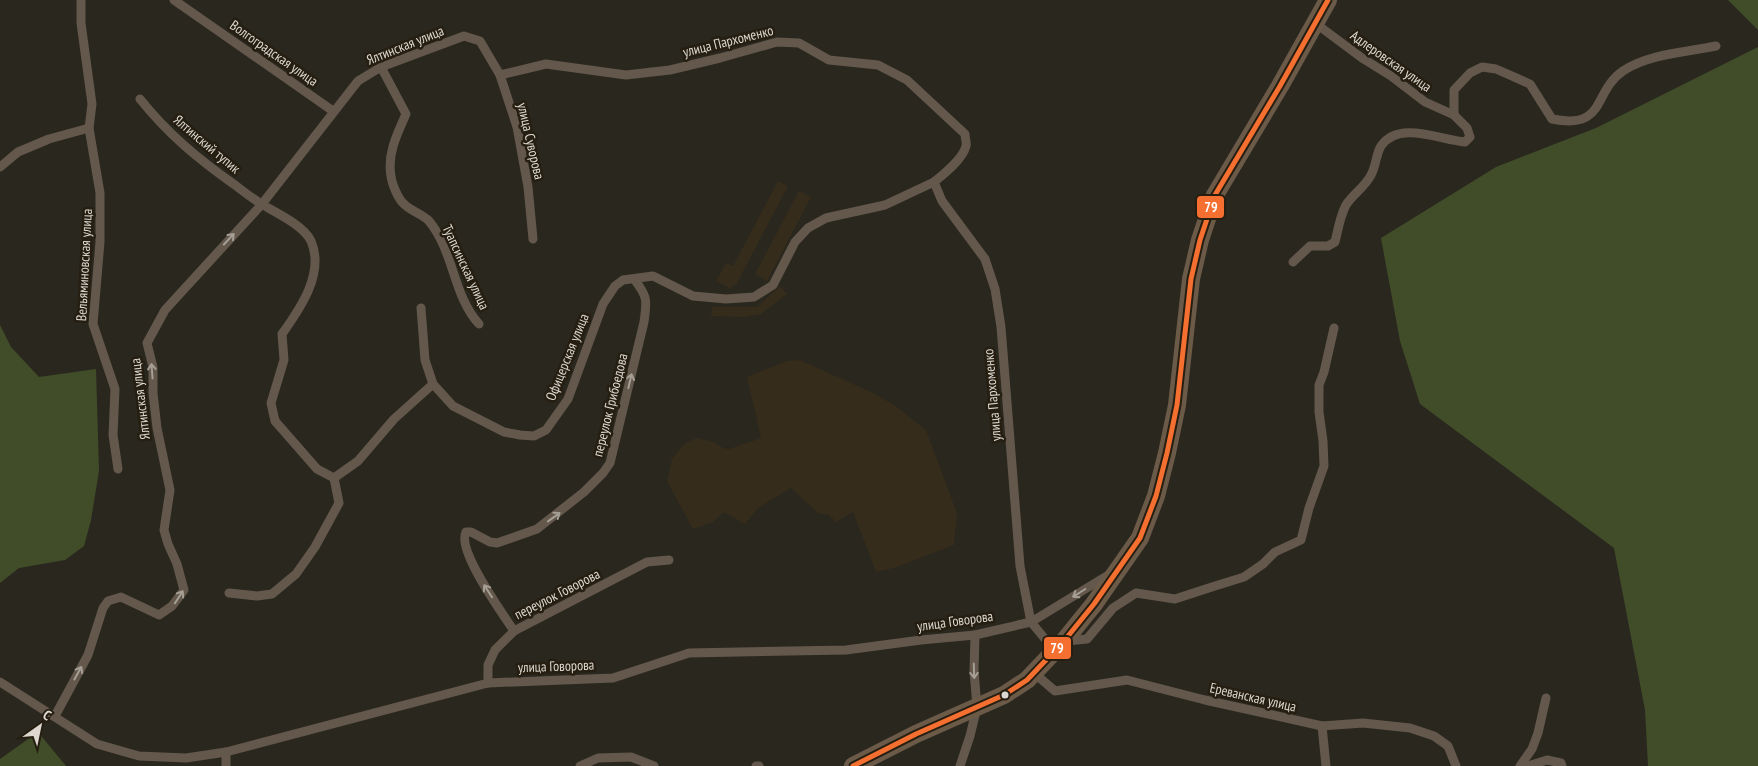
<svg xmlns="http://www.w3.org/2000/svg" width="1758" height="766" font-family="'PT Sans Narrow',sans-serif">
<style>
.built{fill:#352c1b}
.green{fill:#414d29}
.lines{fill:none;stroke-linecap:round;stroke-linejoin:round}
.street{stroke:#63584b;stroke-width:9}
.highway{stroke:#6b5a48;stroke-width:18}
.bus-1-casing{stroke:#251e11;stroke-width:9}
.bus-1{stroke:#f46f30;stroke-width:5}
.oneway{stroke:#a69f95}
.bus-dot{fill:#ddd9d1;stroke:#251e11;stroke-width:2}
.labels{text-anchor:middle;stroke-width:5;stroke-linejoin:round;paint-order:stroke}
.street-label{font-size:14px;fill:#ddd9d1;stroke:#251e11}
.line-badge{stroke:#251e11;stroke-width:2}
.badge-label{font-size:14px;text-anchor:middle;font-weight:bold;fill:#fff}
</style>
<rect width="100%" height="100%" fill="#2a271f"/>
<!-- built -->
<g class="built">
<polygon points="778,181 788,186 736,285 734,284 731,289 716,281 726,263 733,266"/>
<polygon points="799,191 811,197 767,281 755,274"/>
<polygon points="780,286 787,294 761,314 745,317 711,316 712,307 757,307"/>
<polygon points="800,360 875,394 894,405 926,430 957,513 954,545 894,568 876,572 853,512 836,522 829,515 818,513 791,488 758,508 745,524 724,512 713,522 693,529 667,481 672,459 683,445 696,438 714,442 723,448 729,449 761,438 747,377 787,361"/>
</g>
<!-- green -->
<g class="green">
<polygon points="1728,0 1758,0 1758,30"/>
<polygon points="1758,47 1758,766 1648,766 1645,710 1614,548 1420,404 1400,341 1381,238 1496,167 1596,128"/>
<polygon points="0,325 11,347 39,377 96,369 99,471 91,520 84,546 65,560 19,568 0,583"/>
<polygon points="38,732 66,766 0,766 0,759"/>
</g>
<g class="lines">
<!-- street -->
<g class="street">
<polyline points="81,0 81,23 92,104 89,128 100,193 100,242 93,324 115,389 113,435 118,469"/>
<polyline points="174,0 333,111"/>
<path d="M381,67L406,114C397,134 387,154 391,176C392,184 398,199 404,204C411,211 422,214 429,221C454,251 453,296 479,324"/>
<path d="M500,75L546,64L626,75L670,70L720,58L777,42L799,43L829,60L878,65L907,80L965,134C965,138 967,143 966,146C963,159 944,174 934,182L942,201L985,259L995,289L1001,327L1020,566L1031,622L1055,651"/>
<path d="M140,99C168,134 198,159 235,185C244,192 253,199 263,205C277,213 304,226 311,241C325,273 300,309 282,334L284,360L271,403L275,421L317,469L334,478L358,461L394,419L433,384"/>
<path d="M1454,115V90L1470,73L1482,67L1496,69L1530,84L1552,119C1607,130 1592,92 1623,71C1648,54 1687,52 1716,46"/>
<polyline points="0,167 18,152 49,139 89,128"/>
<path d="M1293,262L1310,246H1328L1335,242C1338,230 1340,216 1346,205C1353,194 1365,187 1371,175C1376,166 1376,154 1381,146C1399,120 1440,140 1465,142L1470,137L1467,128L1454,115L1425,102L1391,76L1362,58L1315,23"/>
<polyline points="421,308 425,360 433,384 453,406 504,432 520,435 534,436 546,430 568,399 603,304 615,286 623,280 653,276 693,296 726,299 754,297 773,285 795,242 808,228 826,218 885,205 934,182"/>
<polyline points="229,593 257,596 272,594 296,574 315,547 339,503 334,478"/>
<path d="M514,631C503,614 456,550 466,532H471L490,542L497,543L537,529L584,492L603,473L610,463L644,322C647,300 648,297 634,279"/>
<polyline points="1066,641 1087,639 1113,608 1136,593 1175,599 1215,586 1244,577 1263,564 1275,552 1301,540 1309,508 1324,466 1323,441 1319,412 1319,385 1324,372 1334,328"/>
<polyline points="1034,673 1055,691 1127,680 1205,700 1322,726 1363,723 1410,728 1434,736 1448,746 1456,766"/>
<polyline points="0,682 97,744 139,756 186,758 226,752 488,683 613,678 689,653 846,650 921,640 975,635 1031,622 1110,574"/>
<polyline points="488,683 488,665 495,650 514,631 647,562 669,560"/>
<polyline points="55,716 88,655 103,608 108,601 121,597 159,615 172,606 184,590 177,564 168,544 164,530 170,490 157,428 153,393 153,367 147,343 165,310 262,204 358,81 381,67 464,36 480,41 500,75 517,127 528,187 533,239"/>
<polyline points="1322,726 1326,766"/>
<polyline points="226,752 226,766"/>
<polyline points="580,766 598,758 631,757 654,766"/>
<polyline points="756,766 759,766"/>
<polyline points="960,766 970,736 977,707 974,671 975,635"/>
<polyline points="1520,766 1532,749 1538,733 1546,698"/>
<polyline points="1528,766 1547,760 1561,763 1562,766"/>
</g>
<!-- highway -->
<polyline class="highway" points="853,766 916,734 1004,695 1027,680 1064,641 1094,604 1140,538 1156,496 1167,453 1177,405 1191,279 1200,240 1215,195 1280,86 1328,0"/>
<defs>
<polyline id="bus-1" points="853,766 916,734 1004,695 1027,680 1064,641 1094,604 1140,538 1156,496 1167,453 1177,405 1191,279 1200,240 1215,195 1280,86 1328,0"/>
</defs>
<!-- bus-1 casing -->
<use href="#bus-1" class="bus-1-casing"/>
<!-- bus-1 -->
<use href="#bus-1" class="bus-1"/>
</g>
<!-- one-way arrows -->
<defs><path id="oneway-shaft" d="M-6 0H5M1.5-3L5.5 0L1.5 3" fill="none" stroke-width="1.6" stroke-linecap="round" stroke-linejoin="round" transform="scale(1.25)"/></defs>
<g class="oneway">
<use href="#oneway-shaft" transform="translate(229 239) rotate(-47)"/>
<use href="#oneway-shaft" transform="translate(152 371) rotate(-94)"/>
<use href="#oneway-shaft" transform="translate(630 381) rotate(-77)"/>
<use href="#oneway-shaft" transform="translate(554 517) rotate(-36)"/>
<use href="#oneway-shaft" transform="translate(488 591) rotate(-123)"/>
<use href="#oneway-shaft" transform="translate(1079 593) rotate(148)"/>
<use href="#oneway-shaft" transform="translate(179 597) rotate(-57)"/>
<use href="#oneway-shaft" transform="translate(974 671) rotate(88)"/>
<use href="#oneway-shaft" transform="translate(78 673) rotate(-61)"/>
</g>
<!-- markers -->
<circle class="bus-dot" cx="1005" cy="695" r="4.5"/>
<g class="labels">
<!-- street labels -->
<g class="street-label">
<text transform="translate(728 41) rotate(-14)" y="5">улица Пархоменко</text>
<text transform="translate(405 45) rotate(-22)" y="5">Ялтинская улица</text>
<text transform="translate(274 53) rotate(35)" y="5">Волгоградская улица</text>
<text transform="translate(1391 61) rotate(35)" y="5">Адлеровская улица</text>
<text transform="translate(531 141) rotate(77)" y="5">улица Суворова</text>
<text transform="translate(207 144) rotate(40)" y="5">Ялтинский тупик</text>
<text transform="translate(84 265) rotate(-87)" y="5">Вельяминовская улица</text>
<text transform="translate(466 267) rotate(65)" y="5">Туапсинская улица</text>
<text transform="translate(567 357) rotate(-68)" y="5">Офицерская улица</text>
<text transform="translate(992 395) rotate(-95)" y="5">улица Пархоменко</text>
<text transform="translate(140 399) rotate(-97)" y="5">Ялтинская улица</text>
<text transform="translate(610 405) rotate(-76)" y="5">переулок Грибоедова</text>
<text transform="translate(557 594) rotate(-27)" y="5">переулок Говорова</text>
<text transform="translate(955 621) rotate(-8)" y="5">улица Говорова</text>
<text transform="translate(556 666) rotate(-2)" y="5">улица Говорова</text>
<text transform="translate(1253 697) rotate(13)" y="5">Ереванская улица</text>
</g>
</g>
<g class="line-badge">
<rect x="1196" y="195" width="29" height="24" rx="5" fill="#f46f30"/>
<rect x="1043" y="636" width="29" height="24" rx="5" fill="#f46f30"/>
</g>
<g class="badge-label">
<text x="1211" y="212">79</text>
<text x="1057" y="653">79</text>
</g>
<!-- north arrow -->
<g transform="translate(40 726) rotate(33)" stroke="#251e11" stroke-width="4" paint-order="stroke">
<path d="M0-4L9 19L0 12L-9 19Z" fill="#ddd9d1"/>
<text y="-8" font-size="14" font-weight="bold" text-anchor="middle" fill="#ddd9d1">С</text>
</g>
</svg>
